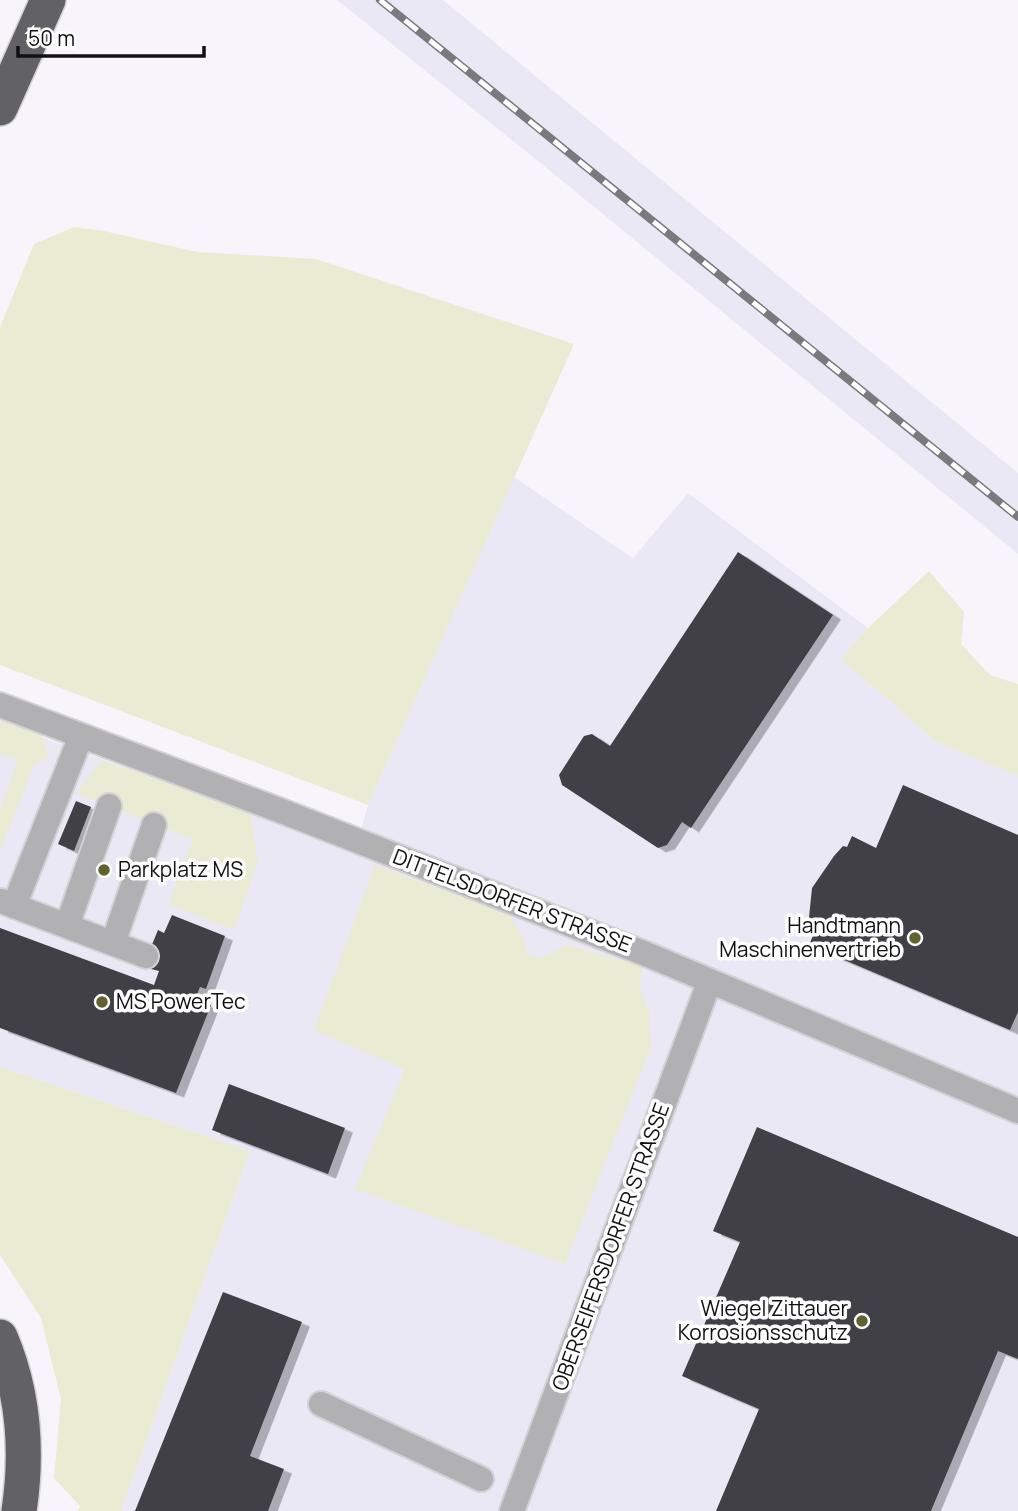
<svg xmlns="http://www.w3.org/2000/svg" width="1018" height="1511" font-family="Manrope,sans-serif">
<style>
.built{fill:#ebe8f5}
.green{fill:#e9ebd3}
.building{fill:#434146;filter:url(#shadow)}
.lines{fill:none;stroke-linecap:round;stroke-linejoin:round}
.minor-casing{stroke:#d2d1d6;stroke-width:28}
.highway-casing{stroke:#d2d1d6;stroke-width:38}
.minor{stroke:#b1b0b2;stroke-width:24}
.highway{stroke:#626166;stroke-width:35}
.rail-casing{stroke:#7a797d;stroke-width:8}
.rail{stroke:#fff;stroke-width:5;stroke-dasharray:16;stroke-linecap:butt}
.poi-dot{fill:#61622f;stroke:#fff;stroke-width:2.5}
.labels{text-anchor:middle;stroke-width:7;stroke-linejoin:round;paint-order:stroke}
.poi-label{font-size:21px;fill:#111113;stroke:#fff;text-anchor:start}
.street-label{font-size:21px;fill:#111113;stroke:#fff}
</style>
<defs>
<filter id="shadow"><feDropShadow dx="8" dy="4.5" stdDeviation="0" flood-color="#0004"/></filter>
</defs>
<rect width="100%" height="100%" fill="#f7f5fb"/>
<!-- built -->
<g class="built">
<polygon points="337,0 443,0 1018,473 1018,554 549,170"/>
<polygon points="514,477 633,558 688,493 868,628 841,659 937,742 1018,776 1018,1511 121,1511 250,1151 0,1067 0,722 250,813 354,855 368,805"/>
</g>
<!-- green -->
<g class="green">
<polygon points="74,227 104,231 197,252 316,259 574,344 368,805 0,665 0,327 34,244"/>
<polygon points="929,571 964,612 961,644 990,675 1018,684 1018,776 937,742 841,659 868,628"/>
<polygon points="0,720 41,734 49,758 35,763 0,852 0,809 18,760 0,753"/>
<polygon points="102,760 250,813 258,861 234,930 168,904 193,839 76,793"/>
<polygon points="375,865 510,915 524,941 527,953 540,959 567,945 642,966 640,990 649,1010 651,1047 565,1264 355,1189 405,1069 314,1030"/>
<polygon points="0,1067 250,1151 121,1511 78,1511 80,1506 54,1478 61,1399 41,1318 0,1255"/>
</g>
<!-- building -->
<g class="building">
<polygon points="738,552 833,615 691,828 682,822 667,845 658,848 562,785 559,775 584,736 592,734 610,746"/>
<polygon points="903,785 1018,835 1018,1012 1010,1030 809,945 815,931 808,927 812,888 834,856 843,846 847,847 852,836 876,848"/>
<polygon points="76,801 91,807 74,851 58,844"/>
<polygon points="172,915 225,936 206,989 200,987 195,1000 211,1005 176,1093 0,1028 0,928 154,985 159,971 151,969 158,952 151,947 158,930 164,933"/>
<polygon points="229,1084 345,1128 328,1174 212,1130"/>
<polygon points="757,1127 1018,1237 1018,1359 998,1351 931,1511 716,1511 759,1409 682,1376 740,1242 713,1231"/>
<polygon points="223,1292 302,1322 250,1456 284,1469 268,1511 135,1511"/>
</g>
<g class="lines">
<defs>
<g id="minor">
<polyline points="0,705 284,812 646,954 1018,1111"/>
<polyline points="1,901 146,956"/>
<polyline points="14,906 81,736"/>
<polyline points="67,926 109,806"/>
<polyline points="113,943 154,825"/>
<polyline points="321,1404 481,1479"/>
<polyline points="512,1511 709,983"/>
</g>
<g id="highway">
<polyline points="0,108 48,0"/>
<path d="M0,1337C24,1393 28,1451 19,1511"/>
</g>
</defs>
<!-- minor casing -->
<use href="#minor" class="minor-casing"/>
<!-- highway casing -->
<use href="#highway" class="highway-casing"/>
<!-- minor -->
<use href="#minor" class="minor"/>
<!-- highway -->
<use href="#highway" class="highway"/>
<defs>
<polyline id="rail" points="380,0 1018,517"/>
</defs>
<!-- rail casing -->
<use href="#rail" class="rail-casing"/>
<!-- rail -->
<use href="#rail" class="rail"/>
</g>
<!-- markers -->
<g class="poi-dot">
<circle cx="104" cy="870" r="7"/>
<circle cx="915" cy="938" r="7"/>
<circle cx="102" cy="1002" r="7"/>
<circle cx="862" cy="1321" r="7"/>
</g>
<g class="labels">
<!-- poi labels -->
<g class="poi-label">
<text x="118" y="877">Parkplatz MS</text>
<text x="901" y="933" text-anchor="end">Handtmann<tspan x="901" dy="24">Maschinenvertrieb</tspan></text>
<text x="116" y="1009">MS PowerTec</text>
<text x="848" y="1316" text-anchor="end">Wiegel Zittauer<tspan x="848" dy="24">Korrosionsschutz</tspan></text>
</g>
<!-- street labels -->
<g class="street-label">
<text transform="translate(512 901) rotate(21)" y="7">DITTELSDORFER STRASSE</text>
<text transform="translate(611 1247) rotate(-70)" y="7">OBERSEIFERSDORFER STRASSE</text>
</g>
</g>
<!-- scale -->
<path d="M18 46v10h186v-10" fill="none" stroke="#111113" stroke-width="3.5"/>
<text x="28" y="46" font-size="21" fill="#111113" stroke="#ffffff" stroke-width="5" paint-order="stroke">50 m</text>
</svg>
